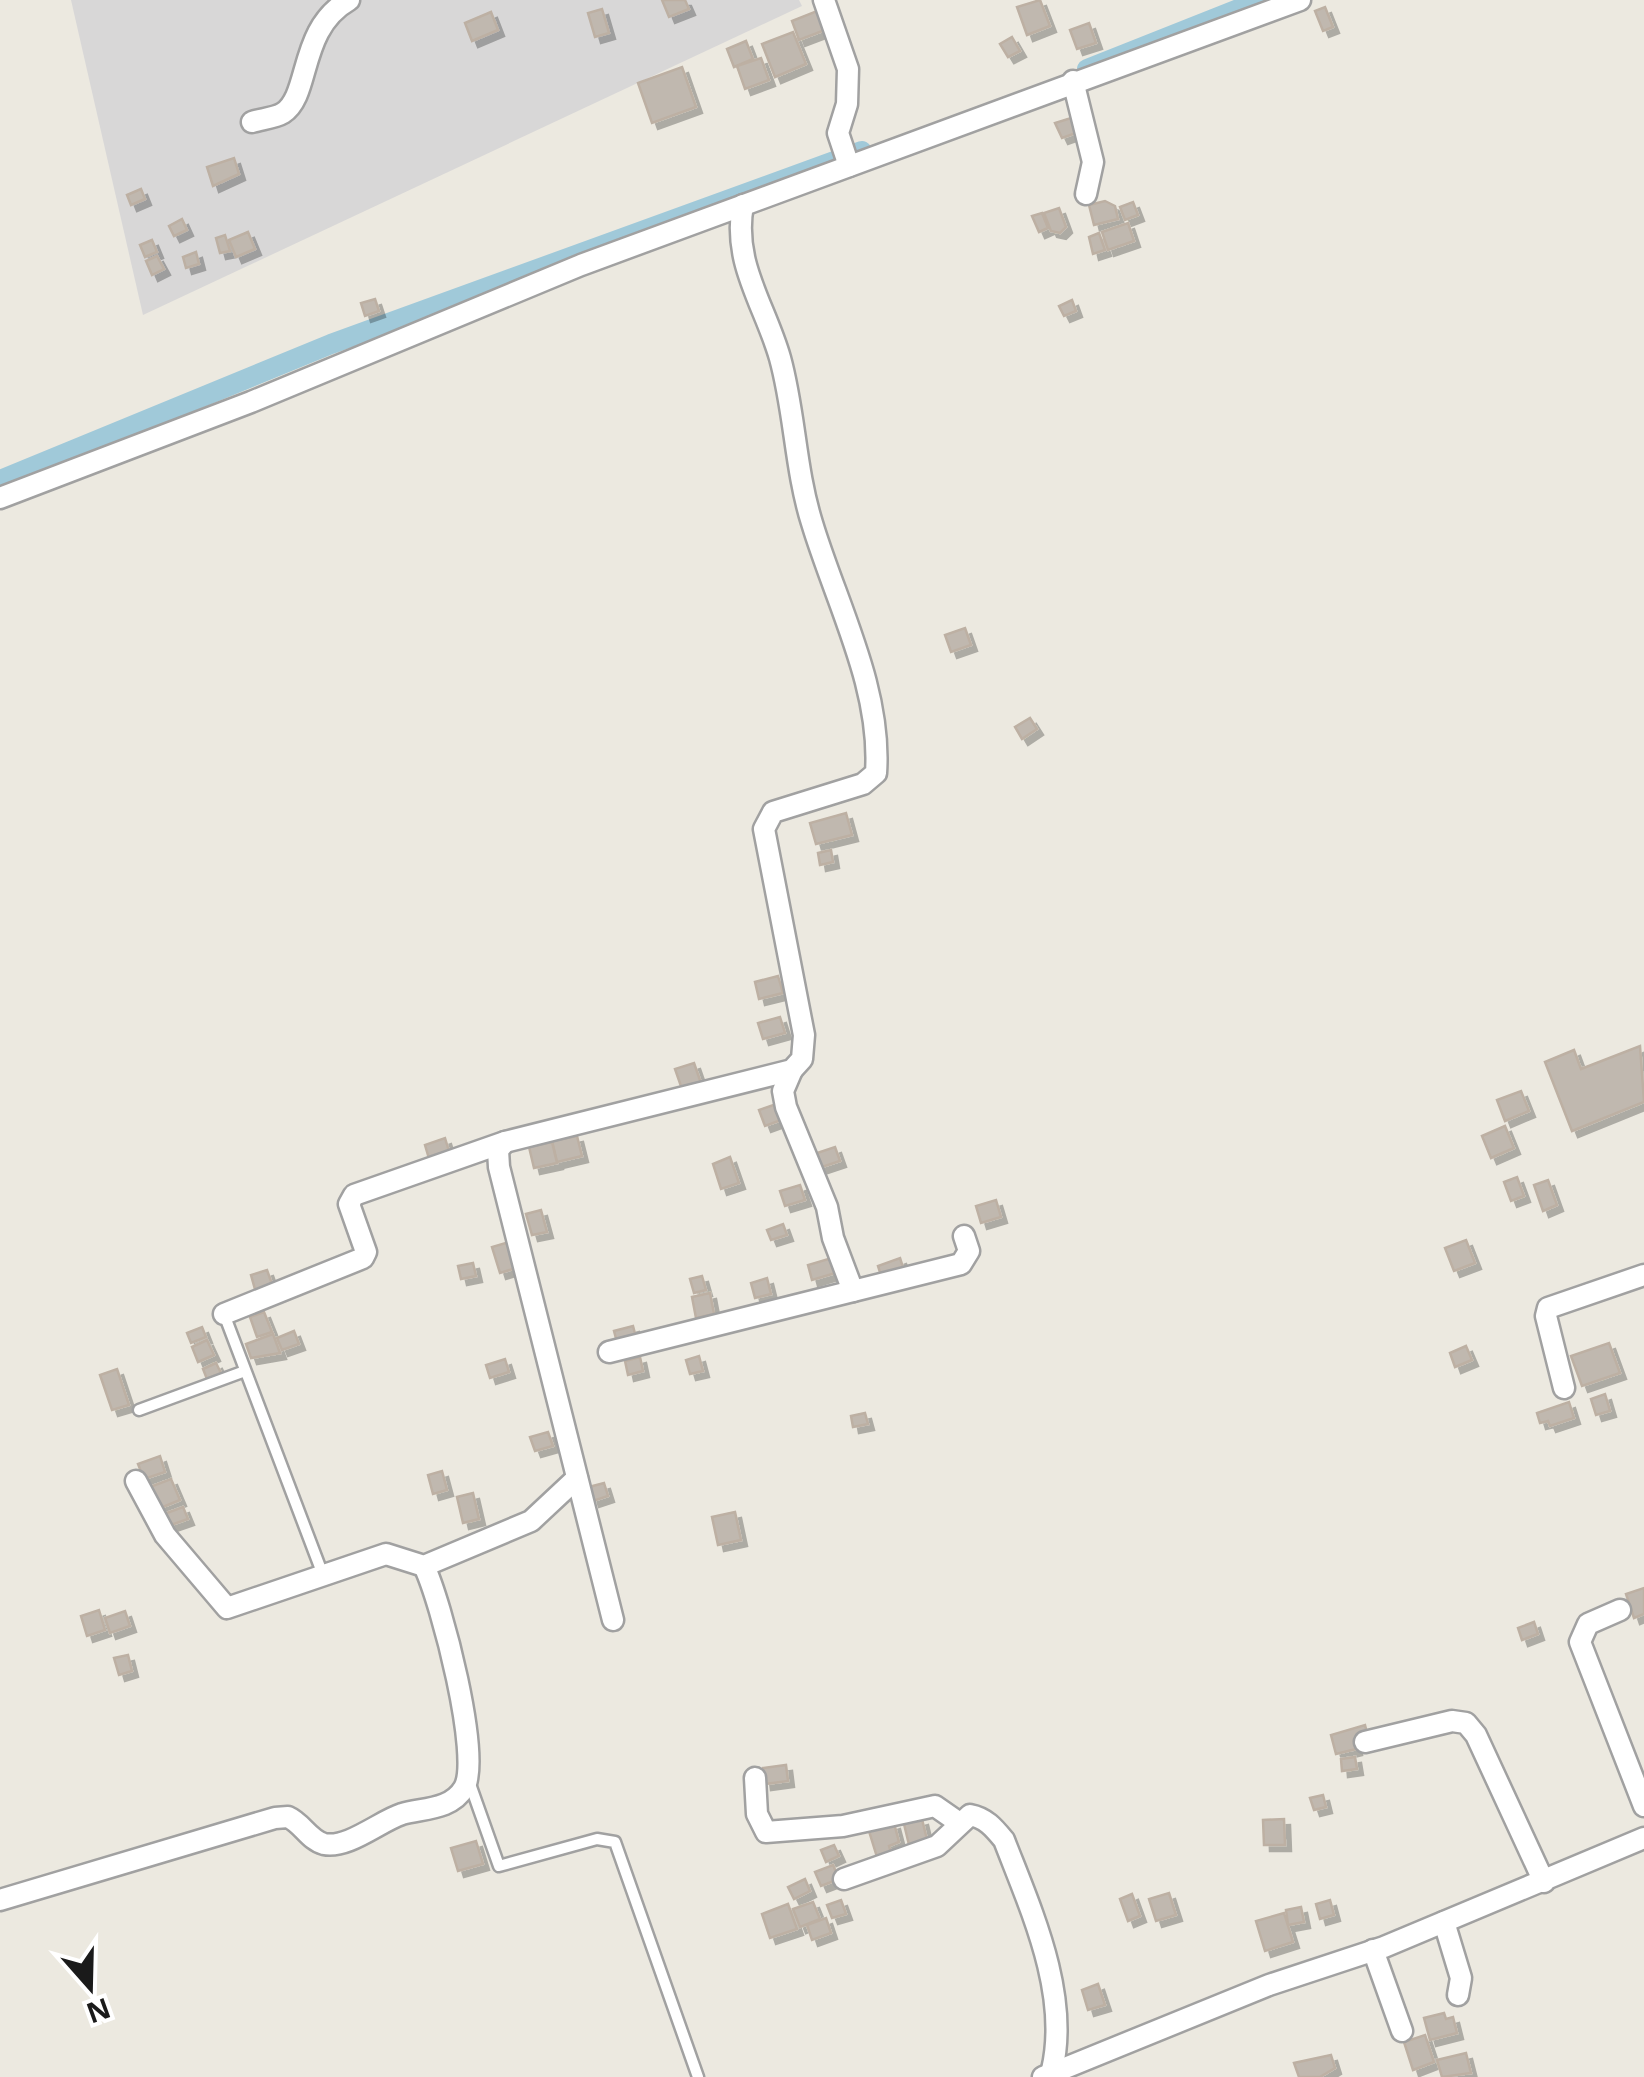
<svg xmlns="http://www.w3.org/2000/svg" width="1644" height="2077" font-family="'Open Sans',sans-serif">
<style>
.residential{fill:#d8d7d7}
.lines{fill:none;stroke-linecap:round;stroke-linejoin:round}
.canal{stroke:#a0c9d9;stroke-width:20}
.building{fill:#c0b8af;stroke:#bdb0a3;stroke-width:2.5;filter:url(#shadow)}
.lane-casing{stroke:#a1a1a1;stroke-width:15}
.street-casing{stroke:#a1a1a1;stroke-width:25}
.lane{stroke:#fff;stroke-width:10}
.street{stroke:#fff;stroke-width:20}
</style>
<defs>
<filter id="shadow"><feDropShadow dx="6" dy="6" stdDeviation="0" flood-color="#0004"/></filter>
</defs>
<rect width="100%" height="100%" fill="#ece9e0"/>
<!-- residential -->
<polygon class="residential" points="71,0 799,0 802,6 143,315"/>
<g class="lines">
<!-- canal -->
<g class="canal">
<polyline points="1087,69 1261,0"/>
<polyline points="0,480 331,344 862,151"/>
</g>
</g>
<!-- building -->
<g class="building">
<polygon points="662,0 685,0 689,9 669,17"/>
<polygon points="1040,0 1050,26 1027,35 1017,7"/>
<polygon points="1325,7 1333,27 1323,31 1315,11"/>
<polygon points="602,9 609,33 595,37 588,13"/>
<polygon points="817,11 825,30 799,40 792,21"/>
<polygon points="491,12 498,30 472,41 465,23"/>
<polygon points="1089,23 1096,43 1077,49 1070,30"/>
<polygon points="793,32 806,64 775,77 762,44"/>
<polygon points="1012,37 1020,51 1008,57 1000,44"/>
<polygon points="746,41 753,59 734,67 727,49"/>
<polygon points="761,58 769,80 745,89 737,66"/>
<polygon points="682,67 696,107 652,123 638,83"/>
<polygon points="1071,118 1076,133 1062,138 1055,123"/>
<polygon points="234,158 239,174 213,186 207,167"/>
<polygon points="141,189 145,199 131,205 127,195"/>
<polygon points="1105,201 1115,206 1118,219 1094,225 1089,205"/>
<polygon points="1133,202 1138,215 1125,220 1120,207"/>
<polygon points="1059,208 1066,227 1060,233 1051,231 1044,213"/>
<polygon points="1042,213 1048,228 1039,232 1032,216"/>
<polygon points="182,219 187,230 174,236 169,226"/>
<polygon points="1128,223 1134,241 1108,250 1102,232"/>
<polygon points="248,232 255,249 236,257 229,240"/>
<polygon points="1099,233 1105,250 1093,254 1089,237"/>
<polygon points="225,235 230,251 220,253 216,238"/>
<polygon points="152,240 157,252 145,257 140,245"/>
<polygon points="196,252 199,264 186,268 183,257"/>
<polygon points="157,256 164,269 152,275 146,261"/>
<polygon points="375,299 379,311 365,316 361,303"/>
<polygon points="1072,300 1076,311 1064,316 1059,306"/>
<polygon points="965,628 971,645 951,652 945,635"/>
<polygon points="1030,718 1037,729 1022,739 1015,727"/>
<polygon points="846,813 852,835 816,844 810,823"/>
<polygon points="831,850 833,862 820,865 818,853"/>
<polygon points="778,976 783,993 759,999 755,982"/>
<polygon points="780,1017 785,1033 763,1039 758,1023"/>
<polygon points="1640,1046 1644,1102 1572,1131 1545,1062 1574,1050 1581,1069"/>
<polygon points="694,1063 702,1086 683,1092 675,1069"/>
<polygon points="1521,1091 1529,1111 1505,1121 1497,1100"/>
<polygon points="779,1103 784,1119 765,1126 759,1110"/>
<polygon points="1505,1126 1514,1148 1491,1158 1482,1136"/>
<polygon points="577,1136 582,1156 557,1162 552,1141"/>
<polygon points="445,1138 450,1155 430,1162 425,1145"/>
<polygon points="552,1142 557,1163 534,1168 529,1147"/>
<polygon points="835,1147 840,1161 819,1168 814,1154"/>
<polygon points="730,1157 739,1183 721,1189 713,1164"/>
<polygon points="1517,1177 1524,1196 1511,1201 1504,1182"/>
<polygon points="1548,1180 1557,1205 1543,1211 1534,1185"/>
<polygon points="800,1185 805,1200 785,1206 780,1191"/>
<polygon points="996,1200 1001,1217 981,1223 976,1206"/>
<polygon points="541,1210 547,1232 532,1235 526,1214"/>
<polygon points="783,1224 787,1235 771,1240 767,1230"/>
<polygon points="1466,1240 1475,1263 1454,1271 1445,1248"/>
<polygon points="509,1242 516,1268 500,1273 492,1247"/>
<polygon points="835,1257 839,1272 812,1280 808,1265"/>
<polygon points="900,1258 906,1277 884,1285 878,1266"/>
<polygon points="473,1263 476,1276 461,1279 458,1266"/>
<polygon points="267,1270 273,1287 256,1293 251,1275"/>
<polygon points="702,1276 706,1290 694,1293 690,1279"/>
<polygon points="767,1278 771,1294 755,1298 751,1283"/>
<polygon points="710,1293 714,1314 696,1318 692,1297"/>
<polygon points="264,1312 272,1332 257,1337 250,1317"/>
<polygon points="633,1326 637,1341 618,1346 614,1331"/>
<polygon points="202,1327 206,1337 191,1343 187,1333"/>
<polygon points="294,1331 299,1344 282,1350 277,1338"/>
<polygon points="273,1334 280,1353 251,1358 246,1344"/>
<polygon points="207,1340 214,1355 198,1362 192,1347"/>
<polygon points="1609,1343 1620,1373 1582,1386 1571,1356"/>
<polygon points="1466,1346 1472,1360 1455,1367 1450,1353"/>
<polygon points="699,1356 703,1371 690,1374 686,1360"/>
<polygon points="640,1357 643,1371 628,1375 625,1361"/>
<polygon points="505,1359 509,1372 490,1378 486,1365"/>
<polygon points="216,1363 221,1373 207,1379 203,1369"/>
<polygon points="117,1369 129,1405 112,1410 100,1375"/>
<polygon points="1605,1394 1610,1411 1596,1415 1591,1399"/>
<polygon points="1569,1402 1574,1418 1550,1426 1548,1421 1540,1423 1537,1413"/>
<polygon points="865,1413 868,1424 853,1427 851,1416"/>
<polygon points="548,1432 553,1446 535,1451 530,1437"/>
<polygon points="160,1456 165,1472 144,1479 138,1464"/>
<polygon points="442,1471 447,1490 433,1494 428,1475"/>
<polygon points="171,1479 180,1500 158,1509 150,1487"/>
<polygon points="604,1483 608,1496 593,1501 589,1487"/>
<polygon points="473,1493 479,1519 463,1523 457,1497"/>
<polygon points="183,1507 188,1519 168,1526 164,1514"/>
<polygon points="735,1512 741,1540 718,1545 712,1517"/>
<polygon points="1644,1588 1644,1614 1634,1618 1626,1594"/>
<polygon points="99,1610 105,1630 87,1636 81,1616"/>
<polygon points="125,1611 130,1626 110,1633 105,1618"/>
<polygon points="1534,1622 1538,1634 1522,1640 1518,1628"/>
<polygon points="128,1655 132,1671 119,1675 114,1658"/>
<polygon points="1365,1725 1368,1737 1354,1741 1356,1749 1336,1754 1331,1735"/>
<polygon points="1355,1757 1357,1769 1342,1771 1341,1759"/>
<polygon points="786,1765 788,1781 765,1784 763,1768"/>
<polygon points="1323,1795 1326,1807 1314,1810 1310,1798"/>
<polygon points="922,1819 928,1844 910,1849 904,1824"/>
<polygon points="1284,1819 1285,1845 1264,1845 1263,1820"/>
<polygon points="894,1823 899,1842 889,1846 891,1853 877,1857 869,1831"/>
<polygon points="476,1841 483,1864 458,1871 451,1848"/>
<polygon points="834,1845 839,1856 826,1862 821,1850"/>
<polygon points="833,1865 839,1879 821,1886 815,1872"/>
<polygon points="805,1879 810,1891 794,1899 788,1887"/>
<polygon points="1169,1893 1176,1915 1156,1921 1149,1899"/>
<polygon points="1132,1894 1140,1916 1128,1921 1120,1899"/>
<polygon points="841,1900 846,1914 832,1918 827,1905"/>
<polygon points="1330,1900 1334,1915 1320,1919 1316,1904"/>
<polygon points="813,1902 820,1919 800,1927 793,1909"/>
<polygon points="788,1904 797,1929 770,1938 762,1914"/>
<polygon points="1301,1907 1304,1922 1288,1925 1286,1910"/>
<polygon points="1284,1913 1293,1942 1265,1951 1256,1921"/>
<polygon points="826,1918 831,1933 812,1940 807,1925"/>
<polygon points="1098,1984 1105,2005 1088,2010 1082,1990"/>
<polygon points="1444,2013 1446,2019 1453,2017 1457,2033 1430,2040 1424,2018"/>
<polygon points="1425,2035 1434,2062 1413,2070 1404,2042"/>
<polygon points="1466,2053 1471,2073 1442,2077 1437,2060"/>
<polygon points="1331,2055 1335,2068 1320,2077 1299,2077 1294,2063"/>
</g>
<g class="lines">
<defs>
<g id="lane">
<polyline points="224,1314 323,1575"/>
<polyline points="139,1410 245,1371"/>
<polyline points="470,1784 499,1866 597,1839 615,1842 698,2077"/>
</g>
<g id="street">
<polyline points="824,0 848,69 847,104 838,133 849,166"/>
<polyline points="1073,81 1093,162 1086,194"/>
<path d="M252,122C261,119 275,118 283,113C311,95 298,29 349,0"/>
<polyline points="0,498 251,402 581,265 1300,0"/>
<polyline points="792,1070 783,1091 786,1107 827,1207 833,1238 853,1291"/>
<polyline points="505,1142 498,1150 499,1167 613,1620"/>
<path d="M224,1314L363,1258L366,1252L349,1204L354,1195L505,1142L792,1070L802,1059L804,1035L764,829L773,812L863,784L876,773C882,688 836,603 812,523C795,469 795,412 780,358C765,305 732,263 743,205"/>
<polyline points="609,1352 961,1264 969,1251 964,1236"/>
<polyline points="1564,1388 1546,1316 1548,1308 1644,1275"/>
<polyline points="136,1481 165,1535 227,1608 386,1554 424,1566 531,1521 577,1478"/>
<polyline points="1620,1610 1588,1624 1580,1642 1644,1806"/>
<polyline points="1365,1742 1452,1721 1466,1723 1476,1735 1544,1882"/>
<polyline points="755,1778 757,1814 766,1832 843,1826 935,1806 958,1822"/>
<path d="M844,1879L937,1846L970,1815C986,1818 994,1828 1004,1840C1031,1910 1070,1994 1052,2070"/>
<path d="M0,1900L275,1818L288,1817C302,1823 309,1840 324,1844C348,1849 380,1821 402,1814C423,1808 451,1810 464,1788C482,1758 441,1601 424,1566"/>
<polyline points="1444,1922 1461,1978 1458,1995"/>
<polyline points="1373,1950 1402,2031"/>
<polyline points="1043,2077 1269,1985 1384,1947 1644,1838"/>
</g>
</defs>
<!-- lane casing -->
<use href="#lane" class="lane-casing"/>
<!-- street casing -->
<use href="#street" class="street-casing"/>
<!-- lane -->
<use href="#lane" class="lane"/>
<!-- street -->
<use href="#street" class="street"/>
</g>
<!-- north arrow -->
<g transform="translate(90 1987) rotate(160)" stroke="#ffffff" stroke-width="8" paint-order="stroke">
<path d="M0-8L18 38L0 25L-18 38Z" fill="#1a1a1a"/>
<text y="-15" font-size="28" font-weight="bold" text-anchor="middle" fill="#1a1a1a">N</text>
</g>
</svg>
